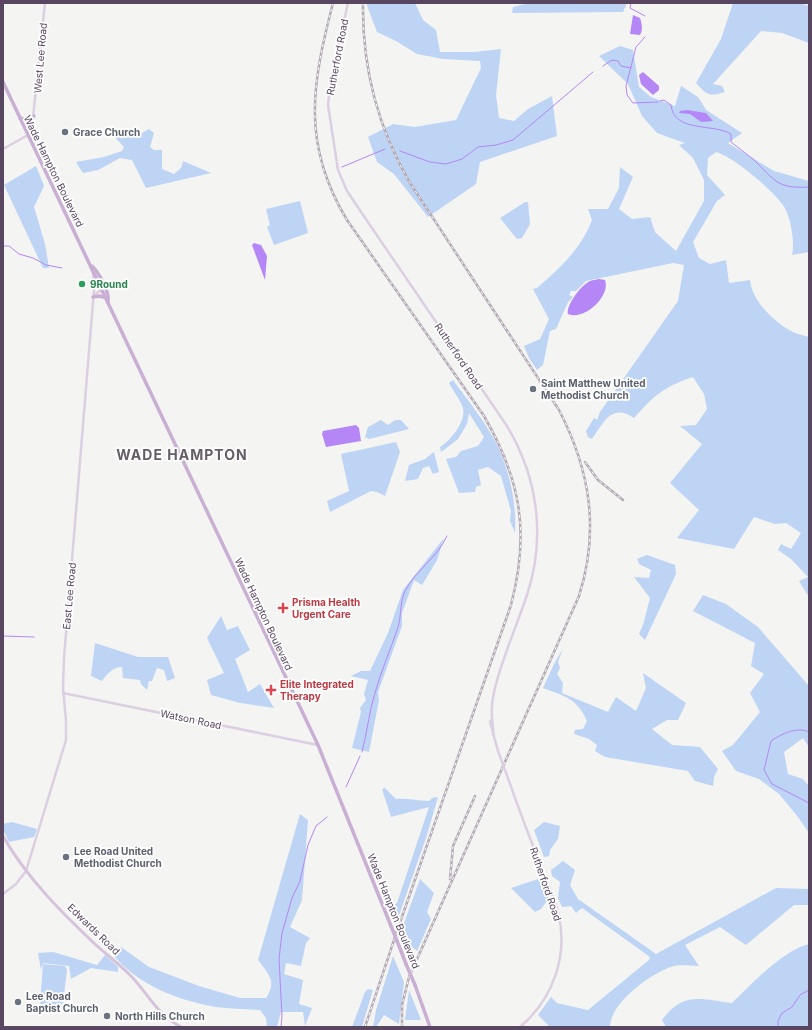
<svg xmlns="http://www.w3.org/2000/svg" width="812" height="1030" font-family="Inter,sans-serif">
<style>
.green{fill:#bdd4f5}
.water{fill:#b486f6}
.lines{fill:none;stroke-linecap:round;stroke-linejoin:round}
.stream{stroke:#b486f6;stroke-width:1}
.tertiary{stroke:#dccfe2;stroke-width:2.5}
.secondary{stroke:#d5c3dc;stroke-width:3}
.primary{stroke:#c8afd3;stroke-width:3.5}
.rail-casing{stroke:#b3aab6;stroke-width:2.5}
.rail{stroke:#fff;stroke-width:1;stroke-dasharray:3;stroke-linecap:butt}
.tertiary-bridge{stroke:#dccfe2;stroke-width:2.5}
.primary-bridge{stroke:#c8afd3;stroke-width:3.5}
.worship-dot{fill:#6b7280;stroke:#fff;stroke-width:1.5}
.leisure-dot{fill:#2e9e5b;stroke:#fff;stroke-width:1.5}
.health-dot{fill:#e0444e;stroke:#fff;stroke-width:1.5}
.labels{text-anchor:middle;stroke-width:3.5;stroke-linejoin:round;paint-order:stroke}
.street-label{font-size:10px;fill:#594762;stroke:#fff}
.worship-label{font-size:10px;font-weight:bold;fill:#5b616d;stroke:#fff;text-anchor:start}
.leisure-label{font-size:10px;font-weight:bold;fill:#27864d;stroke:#fff;text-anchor:start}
.health-label{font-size:10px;font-weight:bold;fill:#be3a42;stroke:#fff;text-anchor:start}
.district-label{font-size:14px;font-weight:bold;letter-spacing:1px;fill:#655d68;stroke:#fff}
</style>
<rect width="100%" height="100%" fill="#f4f4f2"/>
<!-- green -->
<g class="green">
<polygon points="366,3 415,3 423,20 436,30 440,52 474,52 501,49 496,95 499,118 514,121 528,109 552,96 557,136 480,162 476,184 428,217 394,174 377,162 368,137 393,124 415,127 456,120 481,68 480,61 443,59 417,54 396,41 377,32"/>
<polygon points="529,3 627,3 623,12 512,13 513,7"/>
<path d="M733,3H799L809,6V43L782,33L761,31L713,84L722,86L725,92C709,97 707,95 696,83L721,39Z"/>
<path d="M620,46L633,50L639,87L651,97L675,106L681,86L698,97L706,110L742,133L728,143L774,171L809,181V252L792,255C795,244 791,221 786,210C777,193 734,157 716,152L708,158L707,175L725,195L717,201L693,242L699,258L710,264L726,260L729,283L750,280C752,301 773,321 791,331C796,334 803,335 809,337V597L799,581L808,577L791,559L778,550L781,544L791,549L801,533L786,523L775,524L754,517L734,549L677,538L699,510L670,483L702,444L680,426L696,425L707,409L704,394L693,377C663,387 655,395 634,418C612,403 604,422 592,439L588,437L586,431L594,418L597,420L600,412L678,301L684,265L673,263L586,281L576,291H571L569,295L573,297L568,302L556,329L550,331L543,365L537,370L529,358L524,346L540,339L549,319L533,289L537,288C560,268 581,249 592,220L588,209H608L619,188L620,167L633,177L619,209L632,219L650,217L655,232L676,251L704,201V180L693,158L679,145L685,143L657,133L642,116L628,84L599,56Z"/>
<polygon points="116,129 137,136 149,129 154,133 150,147 154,150 162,150 162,169 174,174 181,168 183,161 211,173 146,188 132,160 120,158 98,170 83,173 76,162 104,157 122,151 124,147 111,133"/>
<polygon points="36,166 44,186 34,207 45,244 49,268 43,268 4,185"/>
<polygon points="300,201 308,233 274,245 267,227 270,225 266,209"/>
<polygon points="525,202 528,202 530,224 522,238 517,239 500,218"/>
<path d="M453,380C467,399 483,419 495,441C509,467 517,504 515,533L510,521L511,511L501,476L488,467L478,470L481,485L476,487L475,492L459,493L446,459L456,457L461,451L478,446L484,437L469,413L467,424L458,439L441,452L440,447C451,440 466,422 463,408C460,399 453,391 449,383Z"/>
<polygon points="381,420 388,425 395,420 401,420 409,429 369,439 365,437 368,427"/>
<polygon points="396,442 400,452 385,496 377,492 371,491 330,512 327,501 349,491 341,454"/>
<polygon points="434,452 439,472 433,474 429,466 423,468 418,479 405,481 409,465 425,459"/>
<polygon points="444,538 437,560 422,585 414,580 402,613 402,626 378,692 379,700 369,752 352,748 361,712 360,708 366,700 364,694 368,680 351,676 361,671 370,671 388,633 403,590"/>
<polygon points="647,555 675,565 676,574 645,640 639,634 643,625 650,598 634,577 649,578 651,570 639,564 637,559"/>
<polygon points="703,595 726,604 758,627 809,686 809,747 803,738 784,752 788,774 803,779 809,786 809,833 798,817 779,794 759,779 736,771 722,751 733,745 760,712 750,693 764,674 751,666 755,643 693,611"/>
<polygon points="221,616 227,630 238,626 250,650 235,659 248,692 260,684 274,708 240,703 211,695 207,680 224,673 207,638"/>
<path d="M95,643L138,657H168L175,678L167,681L164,670L157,668L152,681H149L147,690L141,684L140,680L123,678L122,667C113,667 107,674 102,681L91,676Z"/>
<path d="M563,649L558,662L560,668L557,674L563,683L562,693L608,712L616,697L636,711L646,688L643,673L686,703L678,720H667L652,729L672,745L700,747L718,769L714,777L713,786L695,781L688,771L605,757L595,751L597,745L589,739L574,734L575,730L583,729L587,721C577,698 564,696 543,688L555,662Z"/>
<path d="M385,788L396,799C407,798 417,801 429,801L432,798L438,797L427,835L397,921L392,906L397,903L429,807L391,817L382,789Z"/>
<path d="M300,814L308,820L302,900L290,927L310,938L306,943L301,966L286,963L284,974L303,980L299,1004L312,1008L305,1026L303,1012H281L277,1027H267L266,1018L260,1010C246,1009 230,1009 216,1007C176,1000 135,984 109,950L121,947L149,967L199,986L240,998H266C277,981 269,975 258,960Z"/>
<polygon points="12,822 37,829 34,837 9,842 3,829 3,824"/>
<polygon points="544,822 560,826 558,839 550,850 549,856 544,857 534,830"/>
<path d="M563,861L575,870L570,885L578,899L656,954L776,888L809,889V905H794L746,945L720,927L685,945L699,966C691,966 679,964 671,967C650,974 610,1003 610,1027H550L538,1015L551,997L557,1003L588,1010L649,960L650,957L582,908L576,913L571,906L562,907L558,898L560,882L552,876L551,870Z"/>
<polygon points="541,878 549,898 541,909 535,912 511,888"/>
<polygon points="420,879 434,893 427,912 431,919 417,951 407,942 402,929"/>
<path d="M809,944V1027H666L662,1020C683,991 701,999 732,1003C752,984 783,950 809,944Z"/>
<polygon points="53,952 97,965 105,955 118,967 118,972 91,968 71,979 69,966 43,963 41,970 38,953"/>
<polygon points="393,956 404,982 399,1024 384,1015 376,1027 373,1027 376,1010"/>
<polygon points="43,964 65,966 67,970 63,1003 60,1005 40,1004"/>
<polygon points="368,989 373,990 362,1027 352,1027 365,992"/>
<polygon points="409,990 421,1020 405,1020"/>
</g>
<!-- water -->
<g class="water">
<path d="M633,15L640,18C642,24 643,30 640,35L630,34Z"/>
<polygon points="643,72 659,86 659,90 653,95 641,84 639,75"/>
<polygon points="687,110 706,113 713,121 701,122 690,114 679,113 680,111"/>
<polygon points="254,243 261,245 267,256 265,280 252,245"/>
<path d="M599,279L605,280C611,296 584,321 568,314C566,306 579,288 587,283C590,280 595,280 599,279Z"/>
<polygon points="356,425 359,428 361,441 326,447 322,434 323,431"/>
</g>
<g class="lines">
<!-- stream -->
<g class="stream">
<polyline points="631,3 630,8 645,16"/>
<polyline points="645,37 636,47 626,86 627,95 633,103 658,102"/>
<polyline points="603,66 612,60 618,61 621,66 631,68"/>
<path d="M660,101L664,100L671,105C674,133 713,123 731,134V142C738,148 746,153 753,159C775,180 776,189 809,187"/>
<polyline points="400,151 430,162 446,164 462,159 478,147 496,145 513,140 593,72"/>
<polyline points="342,167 385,149"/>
<polyline points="3,246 9,246 19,254 33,258 46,265 62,268"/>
<polyline points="3,636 34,637"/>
<path d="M809,732C798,726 781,734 771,741L764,770L772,784L809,803"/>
<path d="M362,752C367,733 369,712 375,693C381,671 390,651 397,630C402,618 399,604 405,591C416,570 437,558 447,536"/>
<polyline points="346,787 360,756"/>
<polyline points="281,1027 282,1016 279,959 282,933 292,898 300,881 308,845 316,826 327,817"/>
<polyline points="778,1027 778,1021 782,1013 792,1007 800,995 809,990"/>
</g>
<!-- tertiary -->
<g class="tertiary">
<path d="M348,3L331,79L328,105L338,170L347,191L359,209L507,426C538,478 546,537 527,595C517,625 504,654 496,684C493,695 491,706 492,717C492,723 494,728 493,735"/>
<polyline points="808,3 809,3"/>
<polyline points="3,149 28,135 32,127 45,3"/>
<polyline points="94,295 104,288"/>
<polyline points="63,693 318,745"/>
<polyline points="492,719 490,722 498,751"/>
<path d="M509,781C519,810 530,838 541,867C547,882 554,897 558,912C569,955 553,999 520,1027"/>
<polyline points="3,894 16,884 26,871 66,740 66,721 63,687 64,658 94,290 93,273"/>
</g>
<!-- secondary -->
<path class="secondary" d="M3,836C26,877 62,913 96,945C107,955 119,964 130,975C148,993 156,1014 181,1027"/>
<!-- primary -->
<g class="primary">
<polyline points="3,82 318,745 391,926"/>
<polyline points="20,118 29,121 34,116"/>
<path d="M92,266C99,273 110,292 108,302"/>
<polyline points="93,297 99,296 103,297"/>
<polyline points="401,951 406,964"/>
<polyline points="415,985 430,1027"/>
</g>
<defs>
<g id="rail">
<path d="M333,3C312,84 301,144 347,220L484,416C521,480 530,533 511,605L396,934L365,1027"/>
<path d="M363,3C362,67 378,128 410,183L559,410C590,470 600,530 579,596L409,977L402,1005V1027"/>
<polyline points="585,462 598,480 623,500"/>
<polyline points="450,879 453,846 475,796"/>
</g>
</defs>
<!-- rail casing -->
<use href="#rail" class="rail-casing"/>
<!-- rail -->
<use href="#rail" class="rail"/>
<!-- tertiary-bridge -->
<polyline class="tertiary-bridge" points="498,751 509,781"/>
<!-- primary-bridge -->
<g class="primary-bridge">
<polyline points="391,926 401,951"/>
<polyline points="406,964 415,985"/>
</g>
</g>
<!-- markers -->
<g class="worship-dot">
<circle cx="65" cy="132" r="4"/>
<circle cx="533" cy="389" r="4"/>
<circle cx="66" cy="857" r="4"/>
<circle cx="18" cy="1002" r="4"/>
<circle cx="107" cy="1016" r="4"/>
</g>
<circle class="leisure-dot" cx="82" cy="284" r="4"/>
<g class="health-dot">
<path d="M281 602h4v4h4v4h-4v4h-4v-4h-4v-4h4z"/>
<path d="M269 684h4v4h4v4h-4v4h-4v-4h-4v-4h4z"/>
</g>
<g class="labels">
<!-- street labels -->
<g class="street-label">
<text transform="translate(337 57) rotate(-79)" y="4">Rutherford Road</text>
<text transform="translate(40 58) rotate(-85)" y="4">West Lee Road</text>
<text transform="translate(54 171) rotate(64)" y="4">Wade Hampton Boulevard</text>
<text transform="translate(459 356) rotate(56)" y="4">Rutherford Road</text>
<text transform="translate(69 596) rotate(-85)" y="4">East Lee Road</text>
<text transform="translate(264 614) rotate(65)" y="4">Wade Hampton Boulevard</text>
<text transform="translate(191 719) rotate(12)" y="4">Watson Road</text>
<text transform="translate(546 884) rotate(71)" y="4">Rutherford Road</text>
<text transform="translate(394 911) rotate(68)" y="4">Wade Hampton Boulevard</text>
<text transform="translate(94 929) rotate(44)" y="4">Edwards Road</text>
</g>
<!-- worship labels -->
<g class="worship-label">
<text x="73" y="136">Grace Church</text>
<text x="541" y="387">Saint Matthew United<tspan x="541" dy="12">Methodist Church</tspan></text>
<text x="74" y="855">Lee Road United<tspan x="74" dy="12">Methodist Church</tspan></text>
<text x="26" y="1000">Lee Road<tspan x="26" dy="12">Baptist Church</tspan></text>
<text x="115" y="1020">North Hills Church</text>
</g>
<!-- leisure labels -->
<g class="leisure-label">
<text x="90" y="288">9Round</text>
</g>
<!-- health labels -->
<g class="health-label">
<text x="292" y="606">Prisma Health<tspan x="292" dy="12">Urgent Care</tspan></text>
<text x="280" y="688">Elite Integrated<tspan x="280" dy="12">Therapy</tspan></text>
</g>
<!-- district labels -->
<g class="district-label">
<text x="182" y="460">WADE HAMPTON</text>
</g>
</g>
<!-- border -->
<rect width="812" height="1030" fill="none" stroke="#594762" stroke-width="8"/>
</svg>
